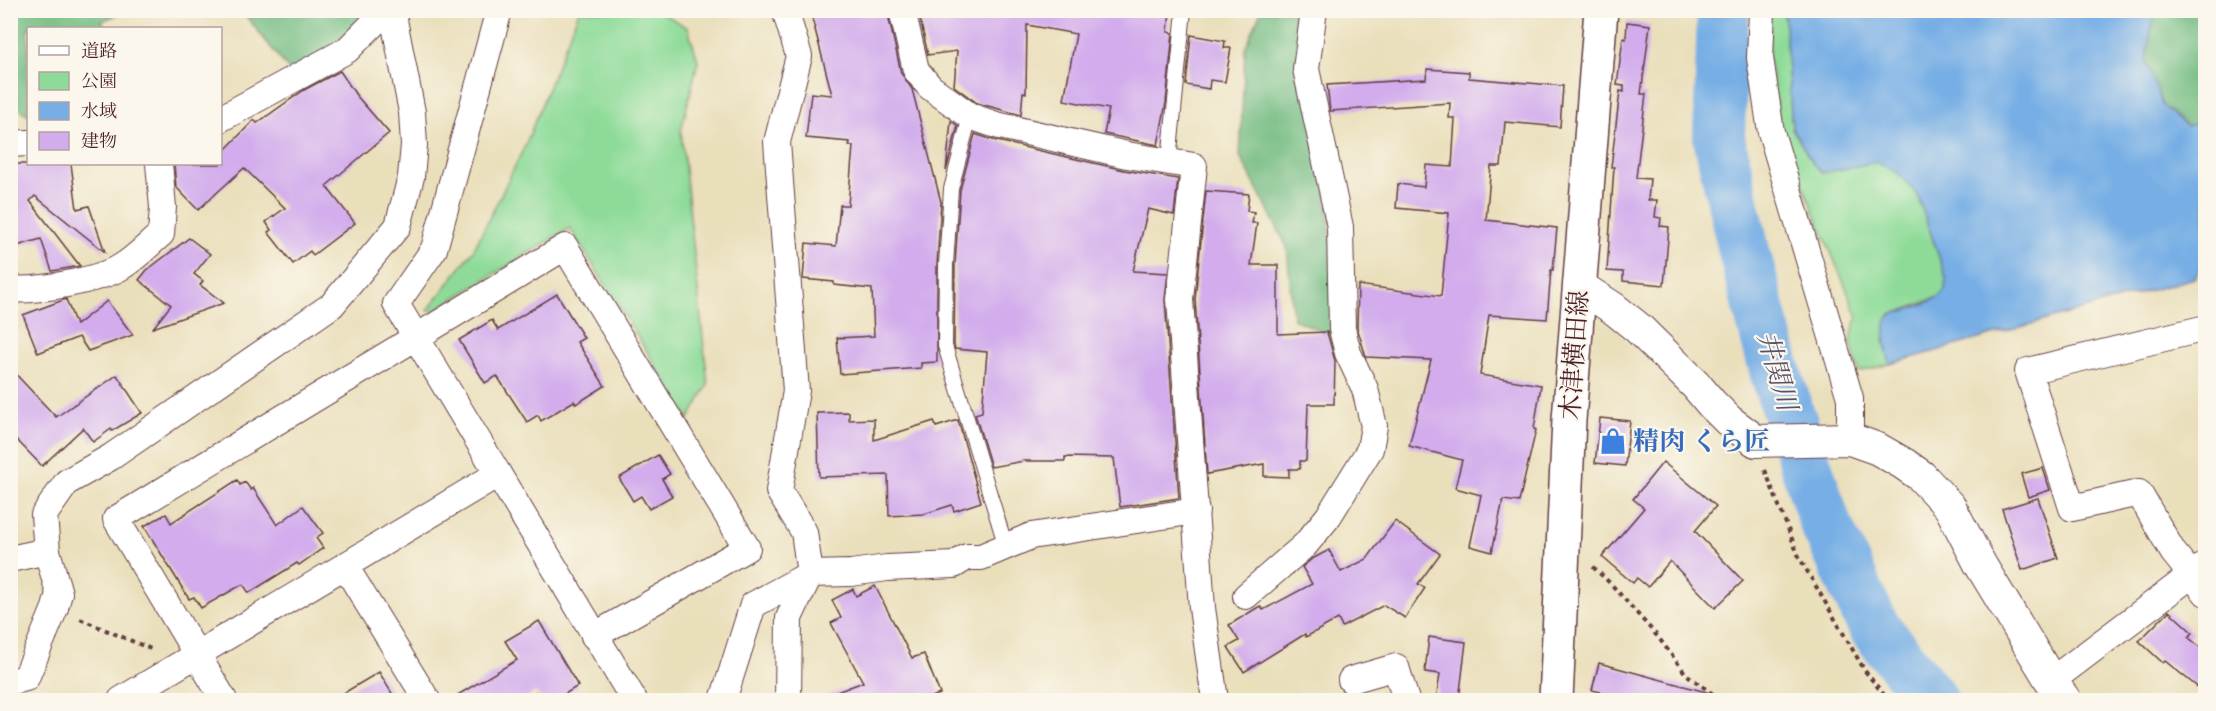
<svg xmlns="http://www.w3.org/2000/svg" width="2216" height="711" font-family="Cardo,'Noto Serif JP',serif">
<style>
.green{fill:#8edb99;stroke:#6c7d62;stroke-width:1.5}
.forest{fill:#72bb81;stroke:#5e6d56;stroke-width:1.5}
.water{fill:#76aee5;stroke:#606688;stroke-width:1.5}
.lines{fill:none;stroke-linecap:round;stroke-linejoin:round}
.river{stroke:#76aee5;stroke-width:52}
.building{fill:#d2acec}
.service-casing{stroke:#623c41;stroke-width:16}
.minor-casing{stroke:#623c41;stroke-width:28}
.tertiary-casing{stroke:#623c41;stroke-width:34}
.secondary-casing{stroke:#623c41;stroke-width:36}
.path{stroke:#623c41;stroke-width:4;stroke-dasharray:4.5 4.5;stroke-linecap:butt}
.service{stroke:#fff;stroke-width:14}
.minor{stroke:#fff;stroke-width:26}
.tertiary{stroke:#fff;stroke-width:32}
.secondary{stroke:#fff;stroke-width:33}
.labels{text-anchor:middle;stroke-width:4.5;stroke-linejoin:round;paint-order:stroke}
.street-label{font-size:26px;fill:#4a1f2b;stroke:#fbf7ec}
.shop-label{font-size:26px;font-weight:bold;fill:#366cbe;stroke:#fbf7ec;text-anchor:start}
.water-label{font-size:27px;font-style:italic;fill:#59516c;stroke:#fbf7ec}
</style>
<rect width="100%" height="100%" fill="#fbf7ec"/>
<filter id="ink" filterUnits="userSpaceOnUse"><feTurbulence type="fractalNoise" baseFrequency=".0167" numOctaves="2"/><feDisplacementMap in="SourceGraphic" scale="12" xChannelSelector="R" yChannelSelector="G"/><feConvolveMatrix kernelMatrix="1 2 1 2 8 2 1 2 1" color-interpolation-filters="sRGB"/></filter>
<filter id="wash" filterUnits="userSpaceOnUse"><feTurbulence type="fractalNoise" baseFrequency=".008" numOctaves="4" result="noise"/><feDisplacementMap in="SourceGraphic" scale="24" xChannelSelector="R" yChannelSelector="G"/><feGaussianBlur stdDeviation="1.35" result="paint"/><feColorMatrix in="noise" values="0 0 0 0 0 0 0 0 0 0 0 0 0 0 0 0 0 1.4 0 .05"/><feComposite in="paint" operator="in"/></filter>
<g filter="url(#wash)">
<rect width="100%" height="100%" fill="#eadfbb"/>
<!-- green -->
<g class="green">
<polygon points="579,11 659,11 688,28 698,61 681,131 708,385 689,419 570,228 433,311 428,310 473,251 525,146"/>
<path d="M1770,11H1784L1792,128L1822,173C1836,170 1862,162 1875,162C1892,163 1908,181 1917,194L1946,277L1945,290L1941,296L1890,315L1884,341L1890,364L1859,372C1852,349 1847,339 1858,317L1780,130L1769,57Z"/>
</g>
<!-- forest -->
<g class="forest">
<polygon points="11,10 126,10 126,11 102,21 105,28 28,28 28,115 11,102"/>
<polygon points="242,11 367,11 341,42 292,74"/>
<polygon points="1261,11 1304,11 1330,227 1339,338 1293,319 1287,247 1240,156 1245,49"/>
<polygon points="2150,11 2205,11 2205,121 2186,126 2162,105 2146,60 2153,19"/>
</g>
<!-- water -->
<path class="water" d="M1784,11H2150L2153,19L2146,60L2162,105L2186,126L2205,121V259L2194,278L1890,364C1872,296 1900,322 1940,296L1945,290L1946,277L1917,194L1898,173L1876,162L1823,173L1813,164L1792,128Z"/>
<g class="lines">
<!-- river -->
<polyline class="river" points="1723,10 1719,138 1744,251 1777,378 1825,523 1874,627 1932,700"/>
</g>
<g id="blocks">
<!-- building -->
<g class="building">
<polygon points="810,10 887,10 901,73 912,89 941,202 937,265 937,362 921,363 921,368 840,374 837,338 874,336 872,289 834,285 834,282 803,279 806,243 836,246 840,205 848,205 853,146 849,146 850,142 806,138 811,93 832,95"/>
<polygon points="918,10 945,10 945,15 976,10 1170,10 1168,32 1173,33 1166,103 1158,145 1104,134 1109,109 1064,100 1076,34 1027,25 1026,93 1023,92 1021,115 977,103 954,86 957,51 928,55"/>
<polygon points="1627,22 1650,25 1641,94 1646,94 1636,178 1650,179 1648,200 1657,200 1655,217 1661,218 1660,226 1669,227 1664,285 1623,281 1623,272 1607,271 1614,167 1611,167 1620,91 1624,92 1624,86 1617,85 1623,38 1626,39"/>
<polygon points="1191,35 1225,41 1224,48 1231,48 1225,82 1210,80 1209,89 1186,85"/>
<polygon points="1427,69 1469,72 1469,78 1563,86 1560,127 1505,122 1501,166 1491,166 1486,220 1557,228 1553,270 1551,270 1547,319 1489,315 1480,375 1541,385 1534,429 1536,430 1519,502 1503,500 1492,552 1470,546 1481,495 1455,488 1462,460 1409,446 1431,360 1366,357 1357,327 1358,285 1441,296 1449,213 1396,208 1398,184 1424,187 1426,165 1452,167 1455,118 1449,118 1450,103 1330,111 1327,85 1426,79"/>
<polygon points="340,71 356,95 389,133 326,186 355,223 313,255 310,251 293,264 268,232 271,230 266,222 285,208 244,168 198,210 176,187 174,164 220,164 220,155 254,120 257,123 304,90"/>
<polygon points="951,121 958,126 946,171"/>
<polygon points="975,134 993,140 1124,170 1178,179 1174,215 1148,209 1133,271 1168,273 1165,300 1179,498 1120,507 1114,458 1065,457 1065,461 1024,461 991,467 975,414 982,412 987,352 955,349 954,345 955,265 960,190"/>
<polygon points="10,164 71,164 77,209 89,206 105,252 35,196 30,201 80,266 52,271 41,239 10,248"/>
<polygon points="1206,191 1249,194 1247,211 1254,212 1252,223 1257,223 1251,265 1278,265 1278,334 1327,332 1335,361 1334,404 1308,404 1306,461 1300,461 1300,469 1289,469 1289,477 1264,476 1264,464 1207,474 1195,299"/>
<polygon points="189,238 210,254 194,274 203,281 200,285 224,303 153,328 171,305 139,280 147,270"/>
<polygon points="557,294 584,338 577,342 605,386 576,404 574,401 541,421 538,415 527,422 497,376 485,383 459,340 492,320 498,330"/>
<polygon points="66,299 76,325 107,301 133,335 88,351 79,337 38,353 23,315"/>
<polygon points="10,368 56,417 117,375 142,413 112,431 111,429 93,442 83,428 42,466 10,433"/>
<polygon points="849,412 849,420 874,419 874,440 934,421 936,427 958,420 981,502 954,511 952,505 924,514 889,516 888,475 819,477 817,413"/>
<polygon points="1600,418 1630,421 1625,466 1595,463"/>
<polygon points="658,455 670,474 662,479 672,496 649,509 641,496 633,501 619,478"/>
<polygon points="1663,462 1716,506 1695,531 1743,581 1715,608 1670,561 1648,587 1637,578 1633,583 1602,557 1644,508 1633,499"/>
<polygon points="2043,468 2050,490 2028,497 2021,474"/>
<polygon points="237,480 240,485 245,482 251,490 253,488 277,525 303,506 323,533 316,538 323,548 299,565 297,563 249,593 243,584 201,608 194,597 189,599 144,526 166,514 171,523"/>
<polygon points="2038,498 2058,558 2022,570 2002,509"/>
<polygon points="1395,521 1440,554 1418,584 1425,588 1405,618 1384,605 1342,627 1338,619 1306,637 1305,634 1244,672 1228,647 1239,641 1229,625 1260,606 1263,610 1312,584 1302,567 1312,559 1329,550 1341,572 1367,559"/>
<polygon points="875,586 912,658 924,654 940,694 923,700 821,700 821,698 863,682 831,623 841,618 832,600 853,589 856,596"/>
<polygon points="2169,611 2193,633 2188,637 2205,651 2205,693 2165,661 2163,663 2139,641"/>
<polygon points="539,621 578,686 555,700 542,700 536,692 521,700 449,700 517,660 505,641"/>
<polygon points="1429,637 1466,642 1459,700 1436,700 1440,674 1425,672"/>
<polygon points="1599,663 1710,693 1709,700 1604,700 1606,693 1592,690"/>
<polygon points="379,672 396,700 332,700"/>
</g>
</g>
</g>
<g filter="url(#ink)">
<use href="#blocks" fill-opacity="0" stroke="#623c41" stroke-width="1.5"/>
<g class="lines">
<defs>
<g id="service">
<polyline points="970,116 951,189 946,265 945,346 1006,547"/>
<polyline points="1169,161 1184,10"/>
</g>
<g id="minor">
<polyline points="499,10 434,249 396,304 634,700"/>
<polyline points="785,10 799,56 777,142 796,391 779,491 804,532 810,574 789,618 788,700"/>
<polyline points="902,10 916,70 930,87 970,116 996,125 1127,155 1194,166 1180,299 1202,608 1215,700"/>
<polyline points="1762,10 1760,58 1771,132 1850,398 1850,439"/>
<polyline points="220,119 347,50 387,10"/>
<polyline points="10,144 28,143"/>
<path d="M10,289C36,292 99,280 121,267C136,258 148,245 161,234L163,207L159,164"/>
<polyline points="2206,328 2028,371 2072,508 2139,493 2173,552 2206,593"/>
<polyline points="10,559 47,551"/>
<polyline points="345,566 427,700"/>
<polyline points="1246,596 1305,545 1328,517 1370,449 1374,426 1365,389 1348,353 1342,329 1340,227 1306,69 1314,10"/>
<polyline points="1351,680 1396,667 1406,700"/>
<polyline points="2051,681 2206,564"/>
<polyline points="10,682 26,678 55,608 59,593 47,551 44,515 67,482 111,457 332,305 398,226 411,177 414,145 412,112 392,10"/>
<polyline points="121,700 498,474"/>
<polyline points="224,700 116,519 565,247 747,548 594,636"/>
<polyline points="723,700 753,605 810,574 851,573 887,568 954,565 967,557 981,557 1031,536 1196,511"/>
</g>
<polyline id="tertiary" points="1579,286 1613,308 1638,328 1695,384 1711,403 1729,421 1756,441 1850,439 1878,449 1904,464 1921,476 1950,507 1980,564 2051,681 2065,700"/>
<polyline id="secondary" points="1556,700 1569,420 1601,10"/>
</defs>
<!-- service casing -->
<use href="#service" class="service-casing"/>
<!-- minor casing -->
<use href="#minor" class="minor-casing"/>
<!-- tertiary casing -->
<use href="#tertiary" class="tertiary-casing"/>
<!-- secondary casing -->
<use href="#secondary" class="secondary-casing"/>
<!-- path -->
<g class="path">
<polyline points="1765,470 1799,557 1865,671 1888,700"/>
<polyline points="1593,567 1611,584 1658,637 1686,674 1721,700"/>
<polyline points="80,619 153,650"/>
</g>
<!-- service -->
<use href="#service" class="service"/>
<!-- minor -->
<use href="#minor" class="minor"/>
<!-- tertiary -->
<use href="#tertiary" class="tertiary"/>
<!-- secondary -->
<use href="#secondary" class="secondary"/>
</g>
</g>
<!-- icons -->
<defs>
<symbol id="shop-bare" viewBox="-9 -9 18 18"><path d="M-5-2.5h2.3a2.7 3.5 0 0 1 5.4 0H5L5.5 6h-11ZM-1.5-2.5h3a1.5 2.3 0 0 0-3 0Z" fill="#3f7fe0" stroke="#fbf7ec" stroke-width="2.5" paint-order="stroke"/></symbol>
</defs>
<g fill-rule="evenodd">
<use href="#shop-bare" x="1594" y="422" width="38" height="38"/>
</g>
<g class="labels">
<!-- street labels -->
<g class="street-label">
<text transform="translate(1574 355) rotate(-86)" y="9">木津横田線</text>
</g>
<!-- shop labels -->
<g class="shop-label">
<text x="1633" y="450">精肉 くら匠</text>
</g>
<!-- water labels -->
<g class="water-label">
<text transform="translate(1777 371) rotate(74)" y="9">井関川</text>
</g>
</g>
<!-- margin -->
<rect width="2216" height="711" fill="none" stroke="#fbf7ec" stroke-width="36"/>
<!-- legend -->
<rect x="27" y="27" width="195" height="138" fill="#fbf7ec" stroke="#b4a19f" stroke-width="1.5"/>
<rect x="39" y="46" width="30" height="9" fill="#ffffff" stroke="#b4a19f" stroke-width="1.5"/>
<text x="81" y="57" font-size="18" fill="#4a1f2b">道路</text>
<rect x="39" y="72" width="30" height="18" fill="#8edb99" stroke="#b4a19f" stroke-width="1.5"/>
<text x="81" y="87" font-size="18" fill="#4a1f2b">公園</text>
<rect x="39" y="102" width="30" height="18" fill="#76aee5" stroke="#b4a19f" stroke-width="1.5"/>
<text x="81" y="117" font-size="18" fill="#4a1f2b">水域</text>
<rect x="39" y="132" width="30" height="18" fill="#d2acec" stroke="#b4a19f" stroke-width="1.5"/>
<text x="81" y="147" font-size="18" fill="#4a1f2b">建物</text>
</svg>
